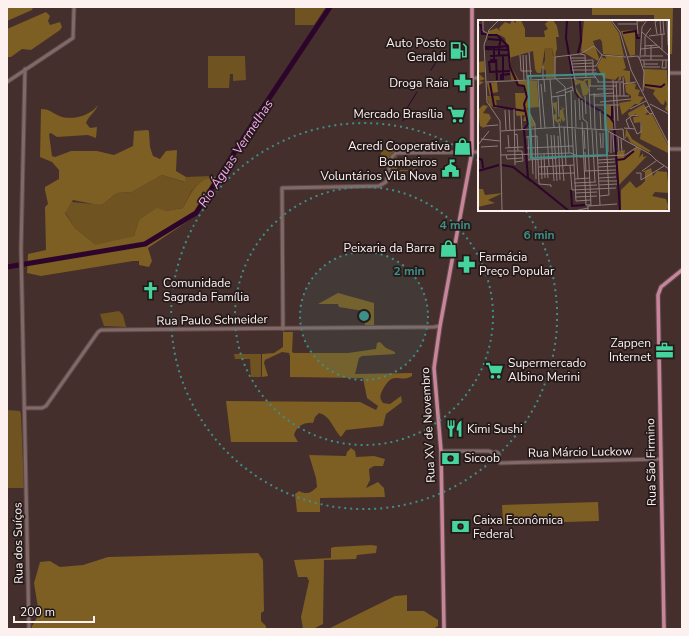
<svg xmlns="http://www.w3.org/2000/svg" width="689" height="636" font-family="'Nunito Sans',sans-serif">
<style>
.green{fill:#6f5421}
.forest{fill:#7d5e23}
.lines{fill:none;stroke-linecap:round;stroke-linejoin:round}
.stream{stroke:#2d042b;stroke-width:1}
.river{stroke:#2d042b;stroke-width:5}
.minor-casing{stroke:#5d4b4a;stroke-width:5}
.major-casing{stroke:#5d4b4a;stroke-width:5.5}
.minor{stroke:#826967;stroke-width:3}
.major{stroke:#c98499;stroke-width:3.5}
.ring{fill:none;stroke:#3f8f88;stroke-width:2;stroke-dasharray:2 4}
.labels{text-anchor:middle;stroke-width:3.5;stroke-linejoin:round;paint-order:stroke}
.poi-label{font-size:12px;fill:#fdf1f0;stroke:#241a19;text-anchor:end}
.street-label{font-size:12px;fill:#fdf1f0;stroke:#241a19}
.water-label{font-size:13px;font-style:italic;fill:#fdaaf6;stroke:#241a19}
.inset-river{fill:none;stroke:#2d042b;stroke-width:2}
.inset-road{fill:none;stroke:#8e7d7b;stroke-width:1}
.view{fill:#3f8f88;fill-opacity:0.15;stroke:#3f8f88;stroke-width:2}
.inset-edge{fill:none;stroke:#fdf1f0;stroke-width:2}
.centre{fill:#3f8f88;stroke:#241a19;stroke-width:2}
.ring-label{font-size:12px;text-anchor:middle;font-weight:bold;fill:#3f8f88;stroke:#241a19;stroke-width:3.5;stroke-linejoin:round;paint-order:stroke}
</style>
<rect width="100%" height="100%" fill="#442f2d"/>
<!-- green -->
<g class="green">
<polygon points="295,7 326,7 314,25 295,25"/>
<polygon points="208,56 245,56 246,80 233,81 233,74 230,74 229,88 208,88"/>
<polygon points="381,150 396,150 392,154 388,164 381,164"/>
<polygon points="399,154 452,154 450,155 402,154 397,156 397,170 412,170 419,164 428,164 428,166 419,166 412,171 392,171 391,170 394,158"/>
<path d="M162,175L184,182L186,177L211,176V178C193,184 191,192 183,208L166,211L139,220L134,236L95,246L90,240L75,228L65,212L72,202L93,204H103L117,193L132,192Z"/>
<polygon points="119,311 123,315 126,327 104,326 100,314"/>
<polygon points="234,354 261,354 261,377 251,377 250,359 235,359"/>
<polygon points="7,410 20,411 21,414 24,488 7,488"/>
</g>
<!-- forest -->
<g class="forest">
<polygon points="7,7 33,7 32,10 7,21"/>
<polygon points="592,7 673,7 672,54 668,54 668,21 654,21 654,15 592,15"/>
<polygon points="46,12 50,16 48,21 50,25 60,22 62,27 60,30 31,50 22,49 11,57 7,57 7,29"/>
<path d="M98,105C95,113 89,115 86,123L90,128L97,127L96,138L88,135L57,137L51,133L49,134L52,156L55,157L71,151H97L114,155L133,146L134,131L148,130L149,132L150,147L153,156L160,159L166,151L177,150L176,171L186,177L185,182L162,175L132,192L117,193L103,204H93L73,200L65,213L75,228L90,240L95,245L134,236L139,220L157,208L166,211L183,208C193,189 197,178 221,176L194,217L148,248L152,261L149,267L139,265V261H133L41,276L27,273L28,254L46,250L45,207L48,204L45,190V187L59,179V170L52,162L40,157L41,109C51,109 53,114 62,117C75,120 91,115 98,105Z"/>
<polygon points="338,293 374,303 374,325 365,325 364,311 339,307 338,304 318,304"/>
<path d="M283,332H293L292,352L294,353H348L376,349L377,343L380,342L386,348L395,352V354L362,356L359,358L355,374L412,373V376C399,384 394,369 383,389C380,395 379,398 383,403L390,404L401,396L402,402L386,414L383,426L346,430L341,437C333,429 331,416 319,413L315,417L313,423C304,422 297,426 294,435L298,442H231L226,401L360,402L376,410L378,406L367,398L363,378L290,377V356L289,353L282,352L265,360L264,363L268,376L262,377V354L274,353L283,347Z"/>
<path d="M351,448L355,451L356,457L374,456L385,459L383,466H374L369,469L370,480L366,488L378,482L384,488L385,497L320,498V512H297L295,494L299,491C307,495 311,493 317,487L316,478L309,455L346,456L347,452Z"/>
<polygon points="598,502 599,521 503,524 502,505"/>
<polygon points="372,545 377,546 376,553 357,555 356,559 324,560 323,624 313,629 303,629 301,617 309,581 307,577 298,577 294,560 331,558 331,548 334,547"/>
<polygon points="258,553 263,560 264,611 261,613 261,621 266,626 266,629 32,629 32,626 39,614 34,583 40,562 50,561 60,567 83,565 108,557"/>
<polygon points="407,595 407,611 424,611 438,620 438,626 433,629 328,629 395,596"/>
</g>
<g class="lines">
<!-- stream -->
<g class="stream">
<polyline points="431,70 440,56"/>
<polyline points="403,121 407,108 417,92"/>
</g>
<!-- river -->
<polyline class="river" points="7,267 145,244 196,213 260,112 330,7"/>
<defs>
<g id="minor">
<polyline points="25,69 21,249 29,629"/>
<polyline points="668,73 682,73"/>
<polyline points="472,78 479,78"/>
<polyline points="7,82 73,38 74,7"/>
<polyline points="668,149 682,149"/>
<polyline points="283,329 282,188 379,186 386,182 392,157 396,153 479,152"/>
<polyline points="25,408 42,408 46,406 98,332 101,330 434,327 440,326"/>
<polyline points="441,451 489,451 494,453"/>
<circle cx="496" cy="455" r="3"/>
<polyline points="497,458 500,463 661,459"/>
</g>
<g id="major">
<polyline points="444,629 441,451 434,368 440,326 472,152 472,7"/>
<polyline points="664,629 658,295 661,287 682,270"/>
</g>
</defs>
<!-- minor casing -->
<use href="#minor" class="minor-casing"/>
<!-- major casing -->
<use href="#major" class="major-casing"/>
<!-- minor -->
<use href="#minor" class="minor"/>
<!-- major -->
<use href="#major" class="major"/>
</g>
<!-- distance rings -->
<circle cx="364" cy="316" r="64" fill="#3f8f88" fill-opacity=".12"/>
<g class="ring">
<circle cx="364" cy="316" r="64"/>
<circle cx="364" cy="316" r="129"/>
<path d="M526 211A193 193 0 1 1 479 161"/>
</g>
<!-- icons -->
<defs>
<symbol id="fuel-bare" viewBox="-9 -9 18 18"><path d="M-5.5-6h7V0h2V4h1.3V-2.5L3-4.5l.8-.8L6-3V5H2.5V1h-1V6h-7ZM-4.2-4.7v3.2H.2V-4.7Z" fill="#46d49e" stroke="#241a19" stroke-width="2.5" paint-order="stroke"/></symbol>
<symbol id="pharmacy-bare" viewBox="-9 -9 18 18"><path d="M-2-6h4v4h4v4h-4v4h-4v-4h-4v-4h4Z" fill="#46d49e" stroke="#241a19" stroke-width="2.5" paint-order="stroke"/></symbol>
<symbol id="supermarket-bare" viewBox="-9 -9 18 18"><path d="M-6-5.5h2.5l.6 2H6L4.5 2H-2.5L-4.4-4H-6ZM-1.5 3.2a1.3 1.3 0 1 0 .1 0ZM3 3.2a1.3 1.3 0 1 0 .1 0Z" fill="#46d49e" stroke="#241a19" stroke-width="2.5" paint-order="stroke"/></symbol>
<symbol id="shop-bare" viewBox="-9 -9 18 18"><path d="M-5-2.5h2.3a2.7 3.5 0 0 1 5.4 0H5L5.5 6h-11ZM-1.5-2.5h3a1.5 2.3 0 0 0-3 0Z" fill="#46d49e" stroke="#241a19" stroke-width="2.5" paint-order="stroke"/></symbol>
<symbol id="civic-bare" viewBox="-9 -9 18 18"><path d="M-.6-6.5H3V-4.5H.6V-3L4-1V1h2V6H-6V1h2V-1L-.6-3ZM-1.2 2.5V6h2.4V2.5Z" fill="#46d49e" stroke="#241a19" stroke-width="2.5" paint-order="stroke"/></symbol>
<symbol id="church-bare" viewBox="-9 -9 18 18"><path d="M-1.2-6h2.4v3.5h3.3v2.4h-3.3V6h-2.4V-.1h-3.3v-2.4h3.3Z" fill="#46d49e" stroke="#241a19" stroke-width="2.5" paint-order="stroke"/></symbol>
<symbol id="office-bare" viewBox="-9 -9 18 18"><path d="M-6-3h4V-5.5h4V-3h4V5H-6ZM-1-4.5V-3h2v-1.5ZM-6 0V1H6V0Z" fill="#46d49e" stroke="#241a19" stroke-width="2.5" paint-order="stroke"/></symbol>
<symbol id="restaurant-bare" viewBox="-9 -9 18 18"><path d="M-5-6h1v4h1v-4h1v4h1v-4h1v5L-1.5 .5V6h-2V.5L-5-1ZM5-6V6H3V1.5H1.5Q1.5-4 5-6Z" fill="#46d49e" stroke="#241a19" stroke-width="2.5" paint-order="stroke"/></symbol>
<symbol id="bank-bare" viewBox="-9 -9 18 18"><path d="M-6-4H6V4H-6ZM0-2.3a2.3 2.3 0 1 0 0 4.6a2.3 2.3 0 1 0 0-4.6Z" fill="#46d49e" stroke="#241a19" stroke-width="2.5" paint-order="stroke"/></symbol>
</defs>
<g fill-rule="evenodd">
<use href="#fuel-bare" x="446" y="38" width="25" height="25"/>
<use href="#pharmacy-bare" x="450" y="70" width="25" height="25"/>
<use href="#supermarket-bare" x="444" y="102" width="25" height="25"/>
<use href="#shop-bare" x="450" y="134" width="25" height="25"/>
<use href="#civic-bare" x="438" y="156" width="25" height="25"/>
<use href="#shop-bare" x="436" y="236" width="25" height="25"/>
<use href="#pharmacy-bare" x="454" y="252" width="25" height="25"/>
<use href="#church-bare" x="138" y="278" width="25" height="25"/>
<use href="#office-bare" x="652" y="338" width="25" height="25"/>
<use href="#supermarket-bare" x="482" y="358" width="25" height="25"/>
<use href="#restaurant-bare" x="442" y="416" width="25" height="25"/>
<use href="#bank-bare" x="438" y="446" width="25" height="25"/>
<use href="#bank-bare" x="448" y="514" width="25" height="25"/>
</g>
<g class="labels">
<!-- poi labels -->
<g class="poi-label">
<text x="446" y="47">Auto Posto<tspan x="446" dy="14">Geraldi</tspan></text>
<text x="449" y="87">Droga Raia</text>
<text x="443" y="118">Mercado Brasília</text>
<text x="450" y="150">Acredi Cooperativa</text>
<text x="437" y="166">Bombeiros<tspan x="437" dy="14">Voluntários Vila Nova</tspan></text>
<text x="435" y="252">Peixaria da Barra</text>
<text x="479" y="261" text-anchor="start">Farmácia<tspan x="479" dy="14">Preço Popular</tspan></text>
<text x="163" y="287" text-anchor="start">Comunidade<tspan x="163" dy="14">Sagrada Família</tspan></text>
<text x="651" y="347">Zappen<tspan x="651" dy="14">Internet</tspan></text>
<text x="508" y="367" text-anchor="start">Supermercado<tspan x="508" dy="14">Albino Merini</tspan></text>
<text x="467" y="433" text-anchor="start">Kimi Sushi</text>
<text x="464" y="462" text-anchor="start">Sicoob</text>
<text x="473" y="524" text-anchor="start">Caixa Econômica<tspan x="473" dy="14">Federal</tspan></text>
</g>
<!-- street labels -->
<g class="street-label">
<text transform="translate(212 320) rotate(-1)" y="4">Rua Paulo Schneider</text>
<text transform="translate(428 425) rotate(-93)" y="4">Rua XV de Novembro</text>
<text transform="translate(580 452) rotate(-1)" y="4">Rua Márcio Luckow</text>
<text transform="translate(651 462) rotate(-91)" y="4">Rua São Firmino</text>
<text transform="translate(18 543) rotate(-91)" y="4">Rua dos Suíços</text>
</g>
<!-- water labels -->
<g class="water-label">
<text transform="translate(235 153) rotate(-57)" y="5">Rio Águas Vermelhas</text>
</g>
</g>
<!-- overview -->
<g transform="translate(478 20)">
<rect width="191" height="191" fill="#442f2d"/>
<path d="M67,28H74L75,36L78,33L77,58L68,59V51L63,47L67,41ZM31,38H33V47L41,60H33ZM9,76H21L22,80H18L19,86L38,89L17,88L11,85Z" fill="#6f5421"/>
<path d="M34,0L38,3V0H43L47,9V17H67L66,11L70,9L67,4L71,0H75L79,6L81,17H78L79,29L76,37L74,28H67L63,53H59L57,49L55,31L31,38L27,18L22,15L9,16L11,11L19,8L22,11L21,8L27,2L32,4ZM106,0H132L141,13L146,36L125,34L124,22L122,19L115,21L121,38L120,41L103,31ZM157,10V35L152,36L143,11ZM127,35L145,37L148,48L145,50L152,51V62L148,64L146,56L143,57V60L140,61L141,56L137,60L125,58L119,46L124,37L128,39ZM6,41L7,52L0,53L7,59L1,61L6,62L0,66V42ZM166,49L189,50L191,93L187,89L189,84L187,80L186,85L183,84L175,74L177,70L166,67ZM93,58L105,61L107,59H113V66H110V60L107,61L111,70L109,75L105,76L102,63L97,66L106,81L95,72ZM39,61H59L61,87L49,88L57,105L54,108L50,105L46,109L49,104V101H45L47,95L39,96L38,94L37,73H47L45,66L40,65ZM19,62L20,72L15,73L12,76L9,63ZM153,63L158,64L157,69L162,70L160,76L166,77L161,84H157L144,95L141,83L153,81V76L148,72L147,65ZM79,82V100L82,98V90L85,89L82,86L87,89L85,90L87,100L85,102L83,98V104L82,101L80,103L77,101L75,96L78,93L74,83ZM166,84L170,92L167,95L174,94L191,127L190,133L162,119L164,102L156,103L155,97H161L157,94L151,97L150,93ZM5,85L10,86L5,93L11,94L13,98L6,108L2,106L0,90ZM134,85L136,109H129L128,86ZM148,108L154,119L173,131L171,132L153,123L149,116L147,119ZM136,114L139,132L147,130L146,137L159,127L163,129L161,138L165,133V137L169,136L141,165ZM173,148L175,156L179,151L189,152L191,173L177,172L174,176L188,179L191,188L187,191H143V170L152,161L158,168L163,165L167,161V152H164ZM0,169H5L7,175L25,173L10,180L17,183L0,187Z" fill="#7d5e23"/>
<path class="inset-river" d="M89,0L88,18L91,35M0,5H3L4,14H8M145,13L158,11L159,18H162M9,15H19L30,26L32,47L40,65L46,66L49,77L46,84L50,104L46,109M10,19L22,20M7,27H21L23,18M7,29L31,30M100,33L103,21L102,0M91,35L97,72L101,78L132,97L136,103L142,191M12,36L31,35M21,36V27L29,26L30,30M25,36V60M18,39L19,60M12,40H16V28M18,42H11L12,52L32,51M23,60V55L32,54M12,63L16,86L47,91M167,65L183,67L187,64M134,99V86M46,110L50,158L91,191M0,138L4,140L5,148M139,140L146,139L156,131M24,145L35,147L53,161M0,151L21,145M93,170L94,186L107,185"/>
<path class="inset-road" d="M5,0V11L9,13M21,0L11,10L6,25L9,82L22,101L24,191M133,0L142,12L153,50L191,125M182,0L183,14M185,0L186,14M189,0L190,25M140,4H159M164,12L191,36M160,14L159,1H166M179,14L177,2L180,0M184,14V30M171,16L187,14M173,25V40M167,26L179,25M163,29L182,27M51,32L53,59M102,34L107,35L108,57M42,35L43,51H54M45,35L46,60M48,35L49,59M92,35L97,60M163,36H185M167,36V16L173,8M149,37L160,36L162,40H191M93,38H107M162,38L164,7L169,0M162,40L166,52L165,71M166,40V47H182M185,40L184,48H188V40M94,41L115,40V54L121,62M94,44L115,43M166,44H180M94,47L118,46L124,35M94,50H118M95,54L119,53M145,57L146,76M77,58V37L102,34L116,26L124,35L148,37M77,58L87,67L91,133M60,59L63,108M65,59V46M66,59L67,72M72,59L76,108M135,60L137,109M138,61L140,101M8,62L118,57M119,62H145M126,62L127,109M142,63V76M63,64L67,108M145,64L158,62M111,66L113,109M111,66H139M119,69H135M190,70L191,56M93,71L94,108M78,73L94,67M87,73L95,70L94,66M116,73L117,109M111,75L135,73M80,76L81,97M107,76L108,94M116,76H151M74,77L87,75M101,78L102,100M97,80L98,107M104,80L105,99L109,102L113,186M122,82L153,79M172,84L191,94M116,85H141M171,86L167,88L172,94L175,93M36,89L37,145M152,89L168,81M27,90L28,110M31,90L32,110M122,91L123,110M51,92L57,104L58,159M43,95L44,109M152,98L157,109M104,102L108,185H113M81,103L86,161M7,106L20,105M86,107L88,145M94,108L98,181L113,180M146,108L157,109L159,114M151,108L148,100L155,95L160,96M53,109L55,154M97,109L100,159M106,110L107,129M114,110L117,162M118,110L122,185M128,110L145,109L146,119M23,111L84,107L128,110L172,134L179,141M130,112V132M122,113L123,128M125,113V128M133,113V133M69,114L71,146M135,114L136,132M159,114L163,112V102M30,115L31,128M36,115L39,114L40,131M73,115L76,161M76,115L79,161M80,116L82,160M48,117L59,116L61,164L73,165V167M50,117L51,140M140,117L141,132M3,119L22,121M143,119L144,132M0,125L11,111M3,127L20,126M27,128L45,127M49,128L95,126M29,131H44L45,141L37,142M107,132L108,151M66,134L67,158M23,135L93,133L102,137L147,135L159,127M28,135L29,139L44,138M63,135L64,159M50,140L79,138M120,140L137,139M178,140L191,149M120,143L137,142M92,145L94,170L138,168M69,146L70,158M61,147L96,145M120,147L138,146M106,151L138,150M164,151L178,141M158,153H163V160L186,146M61,154L96,153M121,154L138,153M121,158L138,157M97,159L112,158M121,161H139M96,163L118,162M121,165L139,164M97,166L119,165M97,173L119,172M122,176L131,175L129,136M97,177L119,176M96,191L110,188M110,191V186L139,184"/>
<path class="view" d="M126,54L129,135L53,138L50,56Z"/>
<rect width="191" height="191" class="inset-edge"/>
</g>
<circle cx="364" cy="316" r="6" class="centre"/>
<g class="ring-label">
<text x="455" y="229">4 min</text>
<text x="539" y="239">6 min</text>
<text x="409" y="275">2 min</text>
</g>
<!-- border -->
<rect width="689" height="636" fill="none" stroke="#fdf1f0" stroke-width="16"/>
<!-- scale -->
<path d="M14 616v6h80v-6" fill="none" stroke="#fdf1f0" stroke-width="2"/>
<text x="20" y="616" font-size="12" fill="#fdf1f0" stroke="#241a19" stroke-width="3" paint-order="stroke">200 m</text>
</svg>
